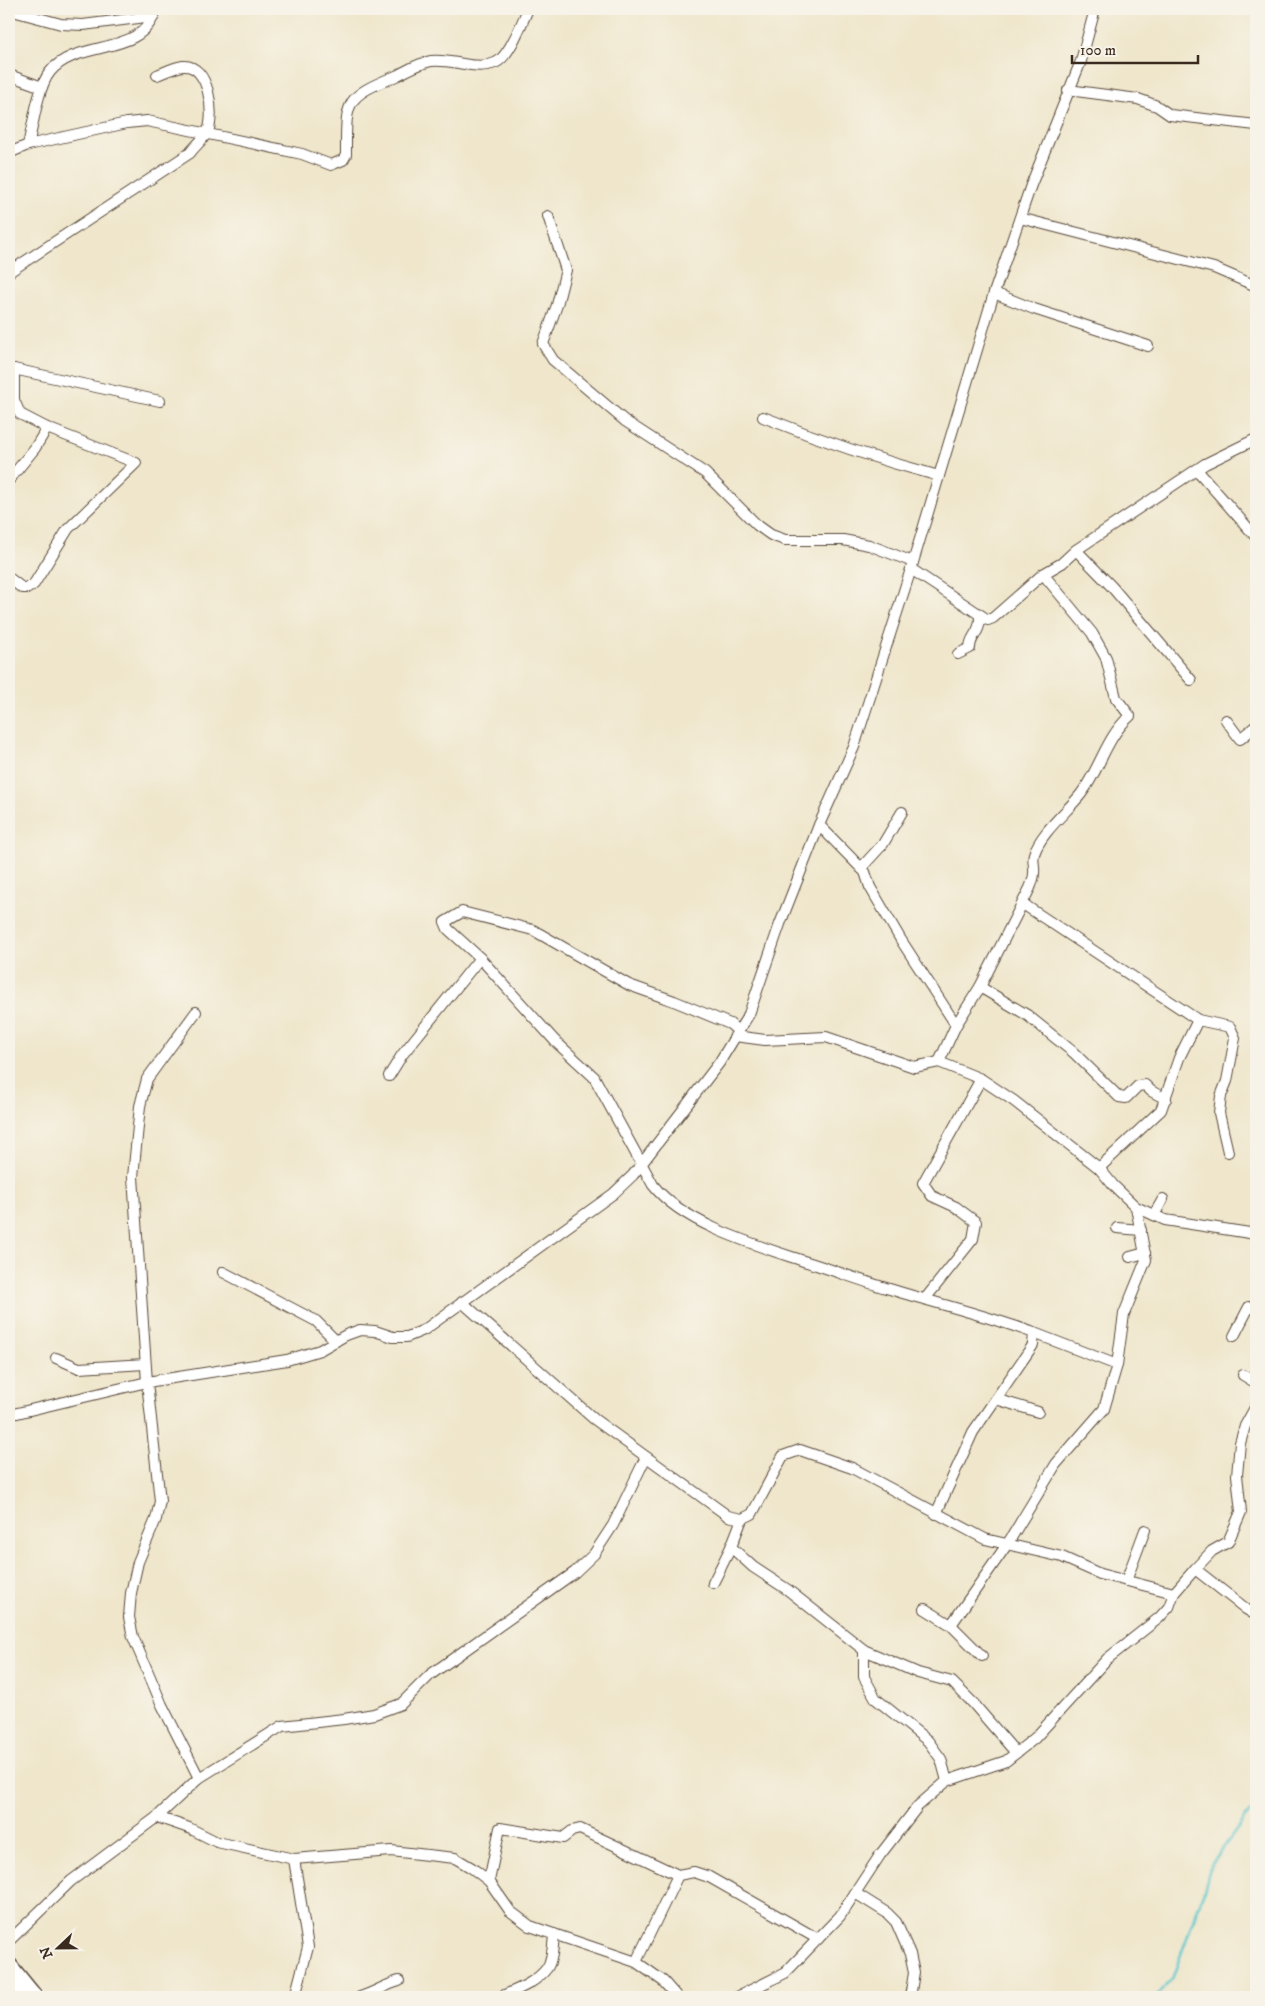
<svg xmlns="http://www.w3.org/2000/svg" width="1265" height="2006" font-family="'IM FELL DW Pica',serif">
<style>
.lines{fill:none;stroke-linecap:round;stroke-linejoin:round}
.stream{stroke:#58c6cc;stroke-width:2.5}
.minor-casing{stroke:#564638;stroke-width:12}
.highway-casing{stroke:#564638;stroke-width:18}
.minor{stroke:#fff;stroke-width:10}
.highway{stroke:#fff;stroke-width:15}
</style>
<rect width="100%" height="100%" fill="#f7f3e8"/>
<filter id="ink" filterUnits="userSpaceOnUse"><feTurbulence type="fractalNoise" baseFrequency=".02" numOctaves="2"/><feDisplacementMap in="SourceGraphic" scale="10" xChannelSelector="R" yChannelSelector="G"/><feConvolveMatrix kernelMatrix="1 2 1 2 8 2 1 2 1" color-interpolation-filters="sRGB"/></filter>
<filter id="wash" filterUnits="userSpaceOnUse"><feTurbulence type="fractalNoise" baseFrequency=".0096" numOctaves="4" result="noise"/><feDisplacementMap in="SourceGraphic" scale="20" xChannelSelector="R" yChannelSelector="G"/><feGaussianBlur stdDeviation="1.12" result="paint"/><feColorMatrix in="noise" values="0 0 0 0 0 0 0 0 0 0 0 0 0 0 0 0 0 1.4 0 .05"/><feComposite in="paint" operator="in"/></filter>
<g filter="url(#wash)">
<rect width="100%" height="100%" fill="#efe6cb"/>
<g class="lines">
<!-- stream -->
<polyline class="stream" points="1156,1997 1172,1979 1203,1894 1211,1864 1256,1804"/>
</g>
</g>
<g filter="url(#ink)">
<g class="lines">
<defs>
<g id="minor">
<polyline points="9,10 61,24 83,25 154,16"/>
<polyline points="9,75 42,87"/>
<polyline points="1068,90 1138,99 1157,106 1170,115 1256,125"/>
<path d="M28,145C33,126 38,86 50,72C77,38 143,58 156,9"/>
<path d="M9,153L28,145L127,123L147,121L302,154L331,165L343,160L346,155C346,101 344,97 396,76C406,71 419,63 431,61C452,58 474,71 495,63C509,58 522,22 528,9"/>
<polyline points="548,216 566,270 557,305 543,344 553,360 566,371 625,421 705,473 757,525 771,535 785,540 843,540 869,545 913,562"/>
<polyline points="1020,218 1214,268 1256,286"/>
<path d="M9,272L190,153C195,146 204,139 208,131C215,114 209,64 183,66C175,67 165,72 157,75"/>
<polyline points="994,293 1034,309 1148,346"/>
<polyline points="9,368 160,401"/>
<path d="M763,417C820,440 879,460 939,476"/>
<polyline points="1197,470 1256,537"/>
<polyline points="9,480 35,448 47,428"/>
<polyline points="1076,550 1112,587 1191,680"/>
<polyline points="911,569 988,620 993,618 1043,574 1062,563 1076,550 1205,464 1256,439"/>
<polyline points="9,578 22,588 28,588 34,584 68,529 136,463 47,428 20,414 14,400 14,369"/>
<path d="M958,654L970,648C970,635 981,634 980,615"/>
<polyline points="1226,720 1240,739 1256,726"/>
<polyline points="819,825 865,872 870,887 901,940 956,1025"/>
<polyline points="861,868 883,844 902,812"/>
<polyline points="1023,904 1198,1020 1230,1027 1235,1038 1227,1081 1221,1096 1219,1113 1228,1152"/>
<polyline points="480,958 448,929 445,922 462,912 533,930 629,985 674,1001 730,1024 738,1031"/>
<polyline points="980,987 1027,1015 1073,1052 1119,1097 1126,1098 1138,1086 1145,1085 1151,1091 1166,1099"/>
<polyline points="196,1012 147,1079 140,1106 133,1177 147,1382 160,1501 156,1519 138,1562 131,1593 129,1617 133,1637 162,1705 199,1778"/>
<polyline points="735,1036 765,1040 826,1037 914,1067 939,1062 981,1079 1014,1101 1099,1168 1113,1185 1136,1207 1165,1220 1256,1234"/>
<path d="M939,1062L956,1025L980,987L1030,888C1032,883 1034,878 1034,873C1035,867 1032,860 1034,854C1041,832 1067,812 1081,794C1100,769 1106,737 1130,716L1116,698L1106,658L1092,633L1043,574"/>
<path d="M389,1076L402,1055L480,958L555,1041L594,1077L653,1185C684,1225 759,1246 807,1262C833,1270 859,1280 886,1288C935,1303 986,1315 1034,1333L1033,1345L973,1432L936,1514"/>
<polyline points="1099,1168 1161,1110 1179,1058 1198,1020"/>
<polyline points="1154,1215 1163,1199"/>
<polyline points="1117,1228 1141,1230"/>
<polyline points="1130,1257 1145,1253"/>
<polyline points="223,1272 316,1321 336,1341"/>
<polyline points="925,1299 973,1239 976,1222 956,1207 932,1196 923,1183 981,1079"/>
<polyline points="462,1302 594,1419 728,1516 742,1519 752,1514 783,1456 800,1450 852,1468 985,1539 1062,1557 1100,1574 1174,1593"/>
<polyline points="1034,1333 1117,1365"/>
<polyline points="1234,1336 1249,1307 1256,1309"/>
<polyline points="56,1358 79,1368 145,1364"/>
<polyline points="1243,1375 1256,1383"/>
<polyline points="996,1399 1038,1412"/>
<polyline points="9,1415 147,1382 287,1360 320,1350 346,1335 360,1330 375,1331 393,1337 407,1337 424,1330 613,1194 633,1175 719,1063 749,1014 780,924 819,825 854,747 911,569 994,293 1031,185 1081,61 1095,9"/>
<polyline points="742,1519 731,1547 753,1567 788,1590 864,1650 918,1673 952,1682 973,1703 1016,1753"/>
<polyline points="1195,1569 1246,1609 1256,1615"/>
<polyline points="1126,1581 1145,1530"/>
<polyline points="713,1583 731,1547"/>
<polyline points="925,1609 951,1625 982,1656"/>
<polyline points="951,1625 1008,1543 1056,1464 1104,1409 1117,1365 1124,1314 1146,1260 1136,1207"/>
<polyline points="864,1650 864,1677 876,1699 928,1741 941,1759 947,1781"/>
<polyline points="157,1817 189,1828 217,1842 294,1859 391,1851 455,1858 472,1868 489,1881 510,1911 530,1926 636,1962 663,1981 677,1997"/>
<polyline points="294,1859 308,1947 295,1997"/>
<polyline points="489,1881 500,1828 563,1838 572,1831 580,1829 678,1875 694,1872 709,1877 818,1939"/>
<polyline points="855,1893 887,1913 896,1922 910,1954 914,1973 910,1997"/>
<polyline points="9,1941 71,1881 157,1817 199,1778 282,1726 344,1719 374,1714 401,1704 430,1675 575,1572 594,1554 613,1525 646,1457"/>
<polyline points="636,1962 678,1875"/>
<path d="M360,1997C374,1993 385,1985 399,1981"/>
<path d="M500,1997C516,1990 536,1983 547,1968C553,1959 553,1945 554,1934"/>
<polyline points="737,1997 785,1973 840,1916 880,1855 918,1806 947,1781 1006,1761 1035,1738 1107,1659 1159,1618 1169,1607 1174,1593 1195,1569 1212,1551 1228,1542 1241,1512 1237,1475 1240,1443 1245,1426 1256,1406"/>
</g>
<g id="highway">
<polyline points="9,1965 35,1997"/>
<polyline points="9,1984 19,1997"/>
</g>
</defs>
<!-- minor casing -->
<use href="#minor" class="minor-casing"/>
<!-- highway casing -->
<use href="#highway" class="highway-casing"/>
<!-- minor -->
<use href="#minor" class="minor"/>
<!-- highway -->
<use href="#highway" class="highway"/>
</g>
</g>
<!-- margin -->
<rect width="1265" height="2006" fill="none" stroke="#f7f3e8" stroke-width="30"/>
<!-- north arrow -->
<g transform="translate(58 1948) rotate(248)" stroke="#f7f3e8" stroke-width="4" paint-order="stroke">
<path d="M0-4L9 19L0 12L-9 19Z" fill="#3b2a1e"/>
<text y="-8" font-size="14" font-weight="bold" text-anchor="middle" fill="#3b2a1e">N</text>
</g>
<!-- scale -->
<path d="M1072 55v8h126v-8" fill="none" stroke="#3b2a1e" stroke-width="2.5"/>
<text x="1080" y="55" font-size="15" fill="#3b2a1e" stroke="#f7f3e8" stroke-width="4" paint-order="stroke">100 m</text>
</svg>
